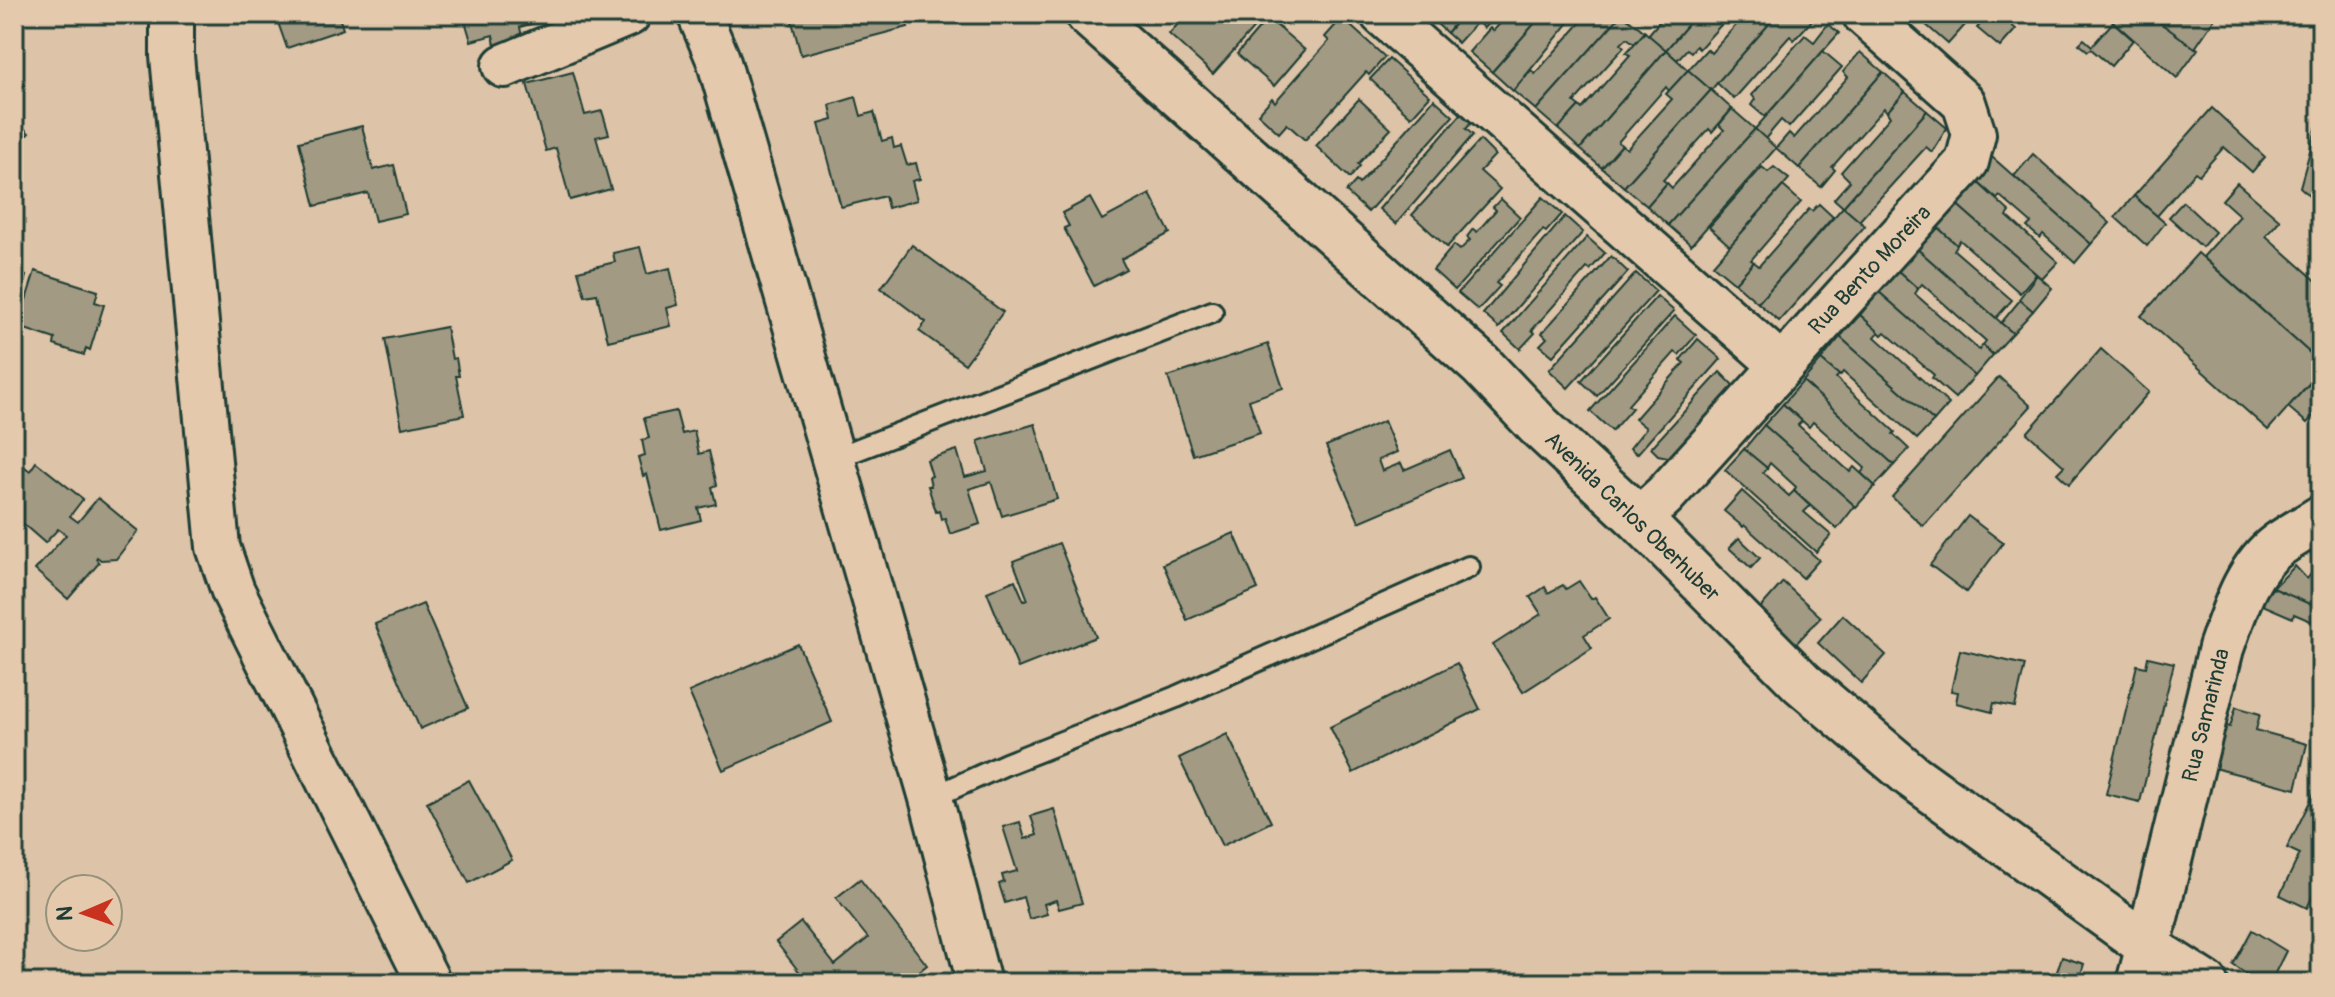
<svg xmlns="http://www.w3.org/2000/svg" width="2335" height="997" font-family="Pangolin,sans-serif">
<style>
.building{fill:#a29a83;stroke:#1f3d34;stroke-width:2}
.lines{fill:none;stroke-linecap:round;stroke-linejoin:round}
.service-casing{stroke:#1f3d34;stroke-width:26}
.minor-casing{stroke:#1f3d34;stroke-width:48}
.secondary-casing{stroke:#1f3d34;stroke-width:50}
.service{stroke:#e5c9ac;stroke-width:20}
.minor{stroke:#e5c9ac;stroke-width:42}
.secondary{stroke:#e5c9ac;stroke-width:44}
.labels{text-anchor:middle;stroke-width:8;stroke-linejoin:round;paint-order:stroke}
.street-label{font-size:22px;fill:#1f3d34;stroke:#e5c9ac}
</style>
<rect width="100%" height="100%" fill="#ddc3a7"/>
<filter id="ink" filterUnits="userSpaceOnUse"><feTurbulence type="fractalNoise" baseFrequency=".0125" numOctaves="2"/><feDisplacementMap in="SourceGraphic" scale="16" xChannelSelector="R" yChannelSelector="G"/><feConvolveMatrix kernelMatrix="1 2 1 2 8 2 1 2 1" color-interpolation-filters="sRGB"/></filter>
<g filter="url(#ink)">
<!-- building -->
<g class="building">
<polygon points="275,14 338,14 343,29 287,48"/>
<polygon points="463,14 566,14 520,27 522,38 495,45 493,35 471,41"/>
<polygon points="790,14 904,14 908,27 801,55"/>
<polygon points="1187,14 1214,14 1221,20 1226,14 1266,14 1213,74 1169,34"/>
<polygon points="1426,14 1463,14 1447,33"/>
<polygon points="1463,14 1496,14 1484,28 1477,22 1458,43 1447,33"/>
<polygon points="1509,14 1543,14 1492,72 1469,52 1490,28 1493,31"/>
<polygon points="1543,14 1576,14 1513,91 1492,72"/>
<polygon points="1588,14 1622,14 1536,110 1513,91 1531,70 1535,74"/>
<polygon points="1622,14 1645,32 1635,44 1627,38 1621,44 1624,47 1574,102 1579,106 1558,129 1536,110"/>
<polygon points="1666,14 1697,14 1666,50 1648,35"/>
<polygon points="1697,14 1731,14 1699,49 1696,46 1691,52 1687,49 1677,60 1666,50"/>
<polygon points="1746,14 1778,14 1711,90 1688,70 1707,49 1711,53"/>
<polygon points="1778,14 1817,15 1794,40 1790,36 1734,99 1717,83"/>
<polygon points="1935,14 1975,14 1948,44 1925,24"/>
<polygon points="1989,14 1998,14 2016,29 2000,47 1977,28"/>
<polygon points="2109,14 2148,14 2198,49 2177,78 2107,16"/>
<polygon points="2148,14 2218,14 2195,48"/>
<polygon points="1268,18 1305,50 1274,86 1237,54"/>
<polygon points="1342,18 1385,57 1369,75 1366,72 1305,140 1287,124 1279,133 1258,114 1272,98 1275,102 1329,41 1325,37"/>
<polygon points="2113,22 2133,40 2111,66 2091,49 2088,51 2079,44 2084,39 2092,46"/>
<polygon points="1828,24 1839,33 1765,117 1751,105 1755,99 1752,95 1805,35 1814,42"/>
<polygon points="1645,32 1666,50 1580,149 1558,129 1579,106 1582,109 1630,55 1626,53"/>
<polygon points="1666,50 1688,70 1669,91 1666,87 1618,142 1622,145 1602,168 1580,149"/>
<polygon points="1823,51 1842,67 1789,127 1781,120 1765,139 1755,129"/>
<polygon points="1860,52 1883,72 1799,168 1776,148 1789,133 1794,138 1848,77 1843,72"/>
<polygon points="1389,59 1430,96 1411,117 1370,79"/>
<polygon points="1688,70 1711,90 1624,187 1602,168 1622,145 1627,149 1672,99 1666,94"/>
<polygon points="573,72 585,115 602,111 609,134 596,137 611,189 570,200 556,148 546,151 527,84"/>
<polygon points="1883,72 1905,92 1887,112 1884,108 1832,167 1835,170 1821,187 1799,168"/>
<polygon points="1711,90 1732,109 1712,132 1709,129 1663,180 1667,183 1647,206 1624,187"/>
<polygon points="1905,92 1927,111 1843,207 1834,199 1850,181 1841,172 1890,117 1887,112"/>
<polygon points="856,97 861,116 874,112 882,141 892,138 894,148 901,146 907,165 916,163 920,179 912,181 917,200 888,208 885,196 841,207 819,124 833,120 830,105"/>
<polygon points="1359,99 1391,129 1358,164 1360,166 1350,178 1316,146"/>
<polygon points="1434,99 1453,116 1368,212 1346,192 1356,181 1359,184"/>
<polygon points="2212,108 2265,157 2252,172 2224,147 2199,175 2195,172 2157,216 2134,196"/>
<polygon points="1732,109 1755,129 1668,225 1647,206 1667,183 1672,188 1724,130 1719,125"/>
<polygon points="1927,111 1947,128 1932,152 1926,147 1859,221 1843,207"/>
<polygon points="2321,111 2321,206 2300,187"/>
<polygon points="1462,113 1472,122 1466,129 1473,135 1396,224 1379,209"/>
<polygon points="14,119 29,133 14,149"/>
<polygon points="362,126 373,170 394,165 406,214 375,221 368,193 315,206 299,142"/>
<polygon points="1755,129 1776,148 1691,245 1668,225"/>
<polygon points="1480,140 1495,155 1480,171 1500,189 1447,247 1412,215"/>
<polygon points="2033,154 2110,223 2091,244 2014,176"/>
<polygon points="1992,157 2091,244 2075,263 2043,234 2040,238 2027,227 2031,223 2000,196 1997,199 1974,179"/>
<polygon points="1762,167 1768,172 1774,167 1789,179 1730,246 1709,227"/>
<polygon points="1974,179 2010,212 2007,216 2058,262 2042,279 1954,202"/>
<polygon points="2237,183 2280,220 2266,236 2321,285 2321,363 2203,257 2240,216 2222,200"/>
<polygon points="1783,186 1801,202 1751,260 1754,262 1735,283 1713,265"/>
<polygon points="1150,194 1170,233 1121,259 1126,269 1094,286 1064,228 1069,226 1062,213 1090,198 1102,220"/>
<polygon points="2134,196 2165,223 2147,246 2115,217"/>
<polygon points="1543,197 1562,214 1546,232 1543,230 1496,283 1500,286 1478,310 1458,293"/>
<polygon points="1501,199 1520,217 1455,290 1433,270 1454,245 1460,250 1470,240 1467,237 1473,229 1477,232 1496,210 1493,207"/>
<polygon points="1954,202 2036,274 2020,293 1960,240 1957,245 1935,225"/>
<polygon points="2183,202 2215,232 2202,247 2169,217"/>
<polygon points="1819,204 1833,217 1758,303 1735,283 1754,262 1759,266 1809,209 1812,211"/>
<polygon points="1843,207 1865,226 1779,321 1758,303"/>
<polygon points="1565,216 1583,232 1499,328 1483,314"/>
<polygon points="1935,225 1957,245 1954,250 2012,300 1996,318 1916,248"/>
<polygon points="1587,237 1605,253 1590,270 1587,268 1532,330 1535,333 1520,349 1503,333"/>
<polygon points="912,245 1003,312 965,364 919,331 926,322 881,288"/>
<polygon points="640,247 647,274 670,268 678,305 667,308 671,326 608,341 597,294 585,296 578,271 615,262 613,253"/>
<polygon points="1916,248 2013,333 1993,355 1983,345 1986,341 1922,284 1918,289 1897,270"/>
<polygon points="2198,253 2321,363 2321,370 2268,430 2141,316"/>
<polygon points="1611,256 1628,272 1553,356 1540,345 1547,338 1542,333"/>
<polygon points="1897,270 1918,289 1915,294 1979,350 1983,345 1993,355 1975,376 1879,292"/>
<polygon points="35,271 98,291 95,302 104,305 90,350 86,348 84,355 54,345 55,339 22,328 20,336 14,334 14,272 26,276 19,297 26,300"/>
<polygon points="1636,273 1656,291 1568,388 1549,370"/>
<polygon points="2037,275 2052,288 2033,311 2019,299"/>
<polygon points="1879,292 1975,376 1955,398 1932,378 1934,375 1885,332 1882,335 1860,315"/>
<polygon points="1657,296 1674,311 1597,396 1581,381"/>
<polygon points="2020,300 2033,311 2013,333 2001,323"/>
<polygon points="1860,315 1879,332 1875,337 1949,404 1934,421 1840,337"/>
<polygon points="1675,316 1696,335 1679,355 1675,352 1628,405 1632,408 1612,431 1590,411"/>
<polygon points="446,327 452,359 456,358 459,376 456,376 464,415 402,428 385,339"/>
<polygon points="1840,337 1934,421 1917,439 1843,372 1840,376 1821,360"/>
<polygon points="1698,339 1721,359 1637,454 1630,448 1646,428 1635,419 1684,363 1680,360"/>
<polygon points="1268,344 1283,388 1249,400 1260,433 1193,455 1168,377"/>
<polygon points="2101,349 2149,392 2069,484 2057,473 2064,466 2027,433"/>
<polygon points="1821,360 1839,375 1836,378 1895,432 1893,434 1909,449 1894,465 1803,381"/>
<polygon points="2321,371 2321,407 2307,423 2288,407"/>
<polygon points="1720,372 1735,387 1673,458 1658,455 1651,448"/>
<polygon points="1999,377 2031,406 1923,526 1892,497"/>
<polygon points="1803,381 1894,465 1875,486 1861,473 1865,468 1813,422 1809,427 1783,404"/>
<polygon points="1783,404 1802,421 1798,425 1850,472 1854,467 1875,486 1856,507 1764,425"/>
<polygon points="676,411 682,434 694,431 699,454 709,451 717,485 712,487 716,504 698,508 701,520 661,530 647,474 643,476 638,457 645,455 642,440 649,438 644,418"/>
<polygon points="1384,421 1397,452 1378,460 1382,471 1401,463 1404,470 1450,450 1462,478 1359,522 1326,446"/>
<polygon points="1035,424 1057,499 1002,516 991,482 969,489 980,524 950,534 945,518 941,519 939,511 936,512 928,486 931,486 929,477 932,476 927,460 957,450 965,477 987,471 978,441"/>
<polygon points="1764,425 1855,506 1837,529 1794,491 1796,487 1770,463 1767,468 1744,449"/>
<polygon points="1744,449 1767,468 1763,472 1789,496 1794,491 1810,506 1804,512 1831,535 1816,552 1725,470"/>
<polygon points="16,460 30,471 36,462 83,499 70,516 78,522 98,498 138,531 116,559 101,560 97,557 96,559 99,563 68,599 35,570 66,535 58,529 45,543 14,516 14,463"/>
<polygon points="1742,491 1819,560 1803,578 1744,525 1743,527 1724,511"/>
<polygon points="1968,516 2003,543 1966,592 1930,565"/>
<polygon points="1234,533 1258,589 1187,620 1163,564"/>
<polygon points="1739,538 1760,558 1751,568 1729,548"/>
<polygon points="1059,543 1096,637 1018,668 987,592 1015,580 1024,601 1028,600 1013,561"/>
<polygon points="2321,561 2321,609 2273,588 2295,566 2307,579"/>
<polygon points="1579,581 1591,599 1595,597 1609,619 1584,635 1592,648 1523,692 1493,645 1541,614 1530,597 1545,587 1548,593 1563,585 1566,589"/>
<polygon points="1783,582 1821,617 1791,649 1754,615"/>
<polygon points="2273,588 2321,609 2321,633 2318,630 2320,625 2294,614 2293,618 2258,603"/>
<polygon points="423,604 468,708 420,729 375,624"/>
<polygon points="1843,615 1886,655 1861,683 1818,643"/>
<polygon points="798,644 832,722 723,770 689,692"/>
<polygon points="1960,650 2025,665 2015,707 1994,703 1992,712 1956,703 1958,692 1951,691"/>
<polygon points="2148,657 2174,663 2140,802 2106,794 2137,665 2146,667"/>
<polygon points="1457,663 1480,709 1353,773 1330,727"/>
<polygon points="2236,707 2260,714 2256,730 2307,744 2296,789 2210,767 2221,724 2230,727"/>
<polygon points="1227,734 1271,822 1222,846 1179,758"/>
<polygon points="2321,779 2321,879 2307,908 2280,895 2300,854 2287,848"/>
<polygon points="469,780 512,860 469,883 427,802"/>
<polygon points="1054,809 1082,903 1059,909 1056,900 1044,904 1047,914 1029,919 1023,897 1005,903 999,884 1004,882 1002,875 1017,871 1003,827 1020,822 1025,839 1037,835 1031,816"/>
<polygon points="860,879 927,965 912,977 915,980 911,983 808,983 776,942 801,922 835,965 868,938 836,898"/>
<polygon points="2252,930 2286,951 2270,983 2259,983 2233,965"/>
<polygon points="2062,957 2084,964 2078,983 2053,983"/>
</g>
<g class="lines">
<defs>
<g id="service">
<polyline points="833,459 1212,312"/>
<polyline points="931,798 1006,764 1176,697 1469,567"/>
</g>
<g id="minor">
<polyline points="172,14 172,56 218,547 233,591 429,983"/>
<polyline points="699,14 718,59 931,798 979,983"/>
<polyline points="1382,14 1781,365"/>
<polyline points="504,66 629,14"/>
<polyline points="1639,519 1665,495 1967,162 1974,134 1964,103 1864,14"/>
<polyline points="2138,983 2148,946 2206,983"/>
</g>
<path id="secondary" d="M1088,14L1481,365L1539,426L1639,519L1802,683L1912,776L2148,946L2221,648C2234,612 2246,569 2278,545C2292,535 2307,527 2321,518"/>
</defs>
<!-- service casing -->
<use href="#service" class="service-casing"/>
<!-- minor casing -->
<use href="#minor" class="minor-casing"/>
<!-- secondary casing -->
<use href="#secondary" class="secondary-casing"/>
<!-- service -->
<use href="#service" class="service"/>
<!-- minor -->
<use href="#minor" class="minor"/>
<!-- secondary -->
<use href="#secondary" class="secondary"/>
</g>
</g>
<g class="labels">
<!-- street labels -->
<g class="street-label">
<text transform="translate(1869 269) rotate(-47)" y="8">Rua Bento Moreira</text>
<text transform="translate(1633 516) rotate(44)" y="8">Avenida Carlos Oberhuber</text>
<text transform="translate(2205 715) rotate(-76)" y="8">Rua Samarinda</text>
</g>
</g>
<!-- margin -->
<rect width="2335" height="997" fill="none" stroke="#e5c9ac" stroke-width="48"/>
<rect x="24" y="24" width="2287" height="949" fill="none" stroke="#1f3d34" stroke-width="3" filter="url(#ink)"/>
<!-- north arrow -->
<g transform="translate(84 913) rotate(268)"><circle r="38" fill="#e5c9ac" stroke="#96917c" stroke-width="2"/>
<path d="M0-6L14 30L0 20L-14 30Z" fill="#c8321e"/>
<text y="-12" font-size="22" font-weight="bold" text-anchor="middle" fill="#1f3d34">N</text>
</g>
</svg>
